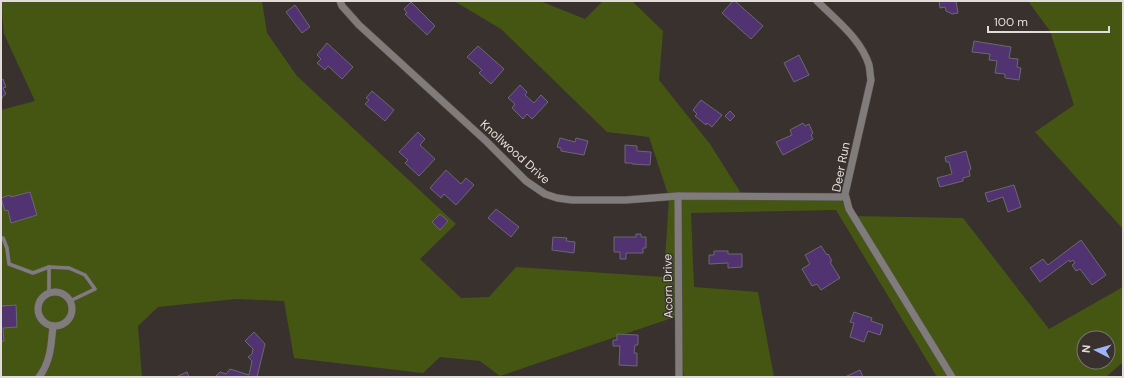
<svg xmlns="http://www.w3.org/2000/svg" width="1124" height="378" font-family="'DM Sans',sans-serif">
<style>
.green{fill:#455613;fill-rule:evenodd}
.building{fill:#523372;stroke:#6b6870}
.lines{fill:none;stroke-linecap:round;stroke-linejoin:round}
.service-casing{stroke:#57504c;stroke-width:4.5}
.minor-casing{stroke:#57504c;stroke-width:8}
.service{stroke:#817c7c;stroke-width:3.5}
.minor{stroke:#817c7c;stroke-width:7}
.labels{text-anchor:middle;stroke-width:3;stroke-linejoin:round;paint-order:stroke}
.street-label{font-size:12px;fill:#e1dcd9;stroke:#39312d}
</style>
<rect width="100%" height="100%" fill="#39312d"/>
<!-- green -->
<g class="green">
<path d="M1,1H262L267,33L297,76L456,224L420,259L461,298L489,297L516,267L664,277L669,197L649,137L607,132L501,29L454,1H540L585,19L603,1H632L663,31L659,80L710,144L744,198L842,201L851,216L963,218L1049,329L1123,287V362L1106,377H937L836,210L691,213L694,287L758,292L774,377H684L675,317L500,376L480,361L440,357L423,373L294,358L284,301L236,299L158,307L138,326L142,377H1V110L35,101L4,34ZM1084,338H1108V362H1084Z"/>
<polygon points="1028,1 1123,1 1123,229 1035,132 1074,105 1050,31"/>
</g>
<!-- building -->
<g class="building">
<polygon points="733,1 735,1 763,26 751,39 722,13"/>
<polygon points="939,1 956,1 958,13 952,14 946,11 945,7 940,8"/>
<polygon points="411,2 435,26 427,35 405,14 407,13 404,9"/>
<polygon points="295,5 310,27 302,33 286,12"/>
<polygon points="974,41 1011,47 1009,58 1018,59 1017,67 1021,68 1019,80 1005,78 1005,74 995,73 997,61 989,60 990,54 972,52"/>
<polygon points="327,43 353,67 342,79 328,66 325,70 317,63 321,59 317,55"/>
<polygon points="478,46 504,69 491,84 479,73 482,70 467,57"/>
<polygon points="799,55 809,75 794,82 784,63"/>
<polygon points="3,79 6,87 3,88 6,94 2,97 2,99 1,100 1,80"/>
<polygon points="520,85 527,92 525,95 534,103 541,95 548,102 532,119 527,114 523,119 512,108 515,104 508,98"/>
<polygon points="372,91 394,110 385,121 365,104 369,100 366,98"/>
<polygon points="701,100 722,115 712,127 707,123 706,125 695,116 697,114 693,110"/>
<polygon points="730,111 735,116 730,121 725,116"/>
<polygon points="803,123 805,126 809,124 813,133 811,135 813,139 783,155 776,142 792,135 790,130"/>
<polygon points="418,132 425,139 420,145 435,159 419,176 405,163 408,160 399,152"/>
<polygon points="560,138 575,142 576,138 588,141 584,155 561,151 561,148 557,147"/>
<polygon points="625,145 637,146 637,151 651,152 650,165 632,164 632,163 625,163"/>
<polygon points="966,151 971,169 969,170 970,176 963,178 963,181 940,187 937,178 952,174 949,162 946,162 945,157"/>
<polygon points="446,170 461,184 466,178 474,185 456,205 444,194 441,198 430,188"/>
<polygon points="1014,185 1021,207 1008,212 1003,197 988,202 985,193"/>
<polygon points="30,192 37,215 11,223 8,210 5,211 1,198 10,195 11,197"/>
<polygon points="496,209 519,227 511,237 488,218"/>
<polygon points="440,214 448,221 440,230 432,222"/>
<polygon points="636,234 641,234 641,237 646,237 646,248 643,248 643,253 626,253 626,259 620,259 620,252 614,252 614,237 636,237"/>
<polygon points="553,237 567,238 566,241 575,242 574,253 552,250"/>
<polygon points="1081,240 1106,275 1092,285 1080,269 1076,271 1072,265 1075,263 1073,260 1070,262 1069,260 1040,282 1030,268 1043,259 1048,265"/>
<polygon points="821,246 827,255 828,254 832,261 830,262 840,278 821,290 817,284 812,286 802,269 810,264 805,255"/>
<polygon points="714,251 728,251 728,254 742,254 742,267 728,268 728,263 709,264 709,255 714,255"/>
<polygon points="1,305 1,306 16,305 17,327 3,328 4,341 1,341"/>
<polygon points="854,312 872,318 871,321 883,325 880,335 868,331 864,342 850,337 854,323 850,322"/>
<polygon points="254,332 265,344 257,377 215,377 220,372 226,374 230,369 249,375 252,361 248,357 252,354 253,349 245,341"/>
<polygon points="617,334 638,335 638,345 635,345 634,353 637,353 637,366 619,365 620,346 613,346 613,340 617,340"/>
<polygon points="860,370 863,377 845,377"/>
<polygon points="187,372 189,377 176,377"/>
</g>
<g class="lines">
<defs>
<g id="service">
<polyline points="1,238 3,238 7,248 9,264 33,273 49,267 69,268 85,275 95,289 70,301"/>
<polyline points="49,267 49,293"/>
</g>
<g id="minor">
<polyline points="340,1 342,6 359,25 486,141 526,181 545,194 557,198 572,200 626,200 678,196 845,197"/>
<path d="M817,1C836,20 861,39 869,65C870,70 870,75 871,80L845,194L849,209L952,377"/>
<polyline points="678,196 679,377"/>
<circle cx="55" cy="309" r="17"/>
<path d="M39,377C51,361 51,345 53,326"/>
</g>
</defs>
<!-- service casing -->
<use href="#service" class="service-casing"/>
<!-- minor casing -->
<use href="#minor" class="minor-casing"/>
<!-- service -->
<use href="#service" class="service"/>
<!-- minor -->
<use href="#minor" class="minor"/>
</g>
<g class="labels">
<!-- street labels -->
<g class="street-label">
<text transform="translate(515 152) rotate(42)" y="4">Knollwood Drive</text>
<text transform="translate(841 167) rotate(-79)" y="4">Deer Run</text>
<text transform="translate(668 286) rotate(-91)" y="4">Acorn Drive</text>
</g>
</g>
<!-- border -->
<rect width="1124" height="378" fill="none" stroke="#e1dcd9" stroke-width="4"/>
<!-- north arrow -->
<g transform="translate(1096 350) rotate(276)"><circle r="19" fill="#39312d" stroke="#7c7572"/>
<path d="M0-3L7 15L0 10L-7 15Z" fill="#a0b3fd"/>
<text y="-6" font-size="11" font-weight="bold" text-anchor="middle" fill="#e1dcd9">N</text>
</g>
<!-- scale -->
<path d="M988 26v6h121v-6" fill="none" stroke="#e1dcd9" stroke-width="2"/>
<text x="994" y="26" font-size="12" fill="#e1dcd9" stroke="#39312d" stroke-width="3" paint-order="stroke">100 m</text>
</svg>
